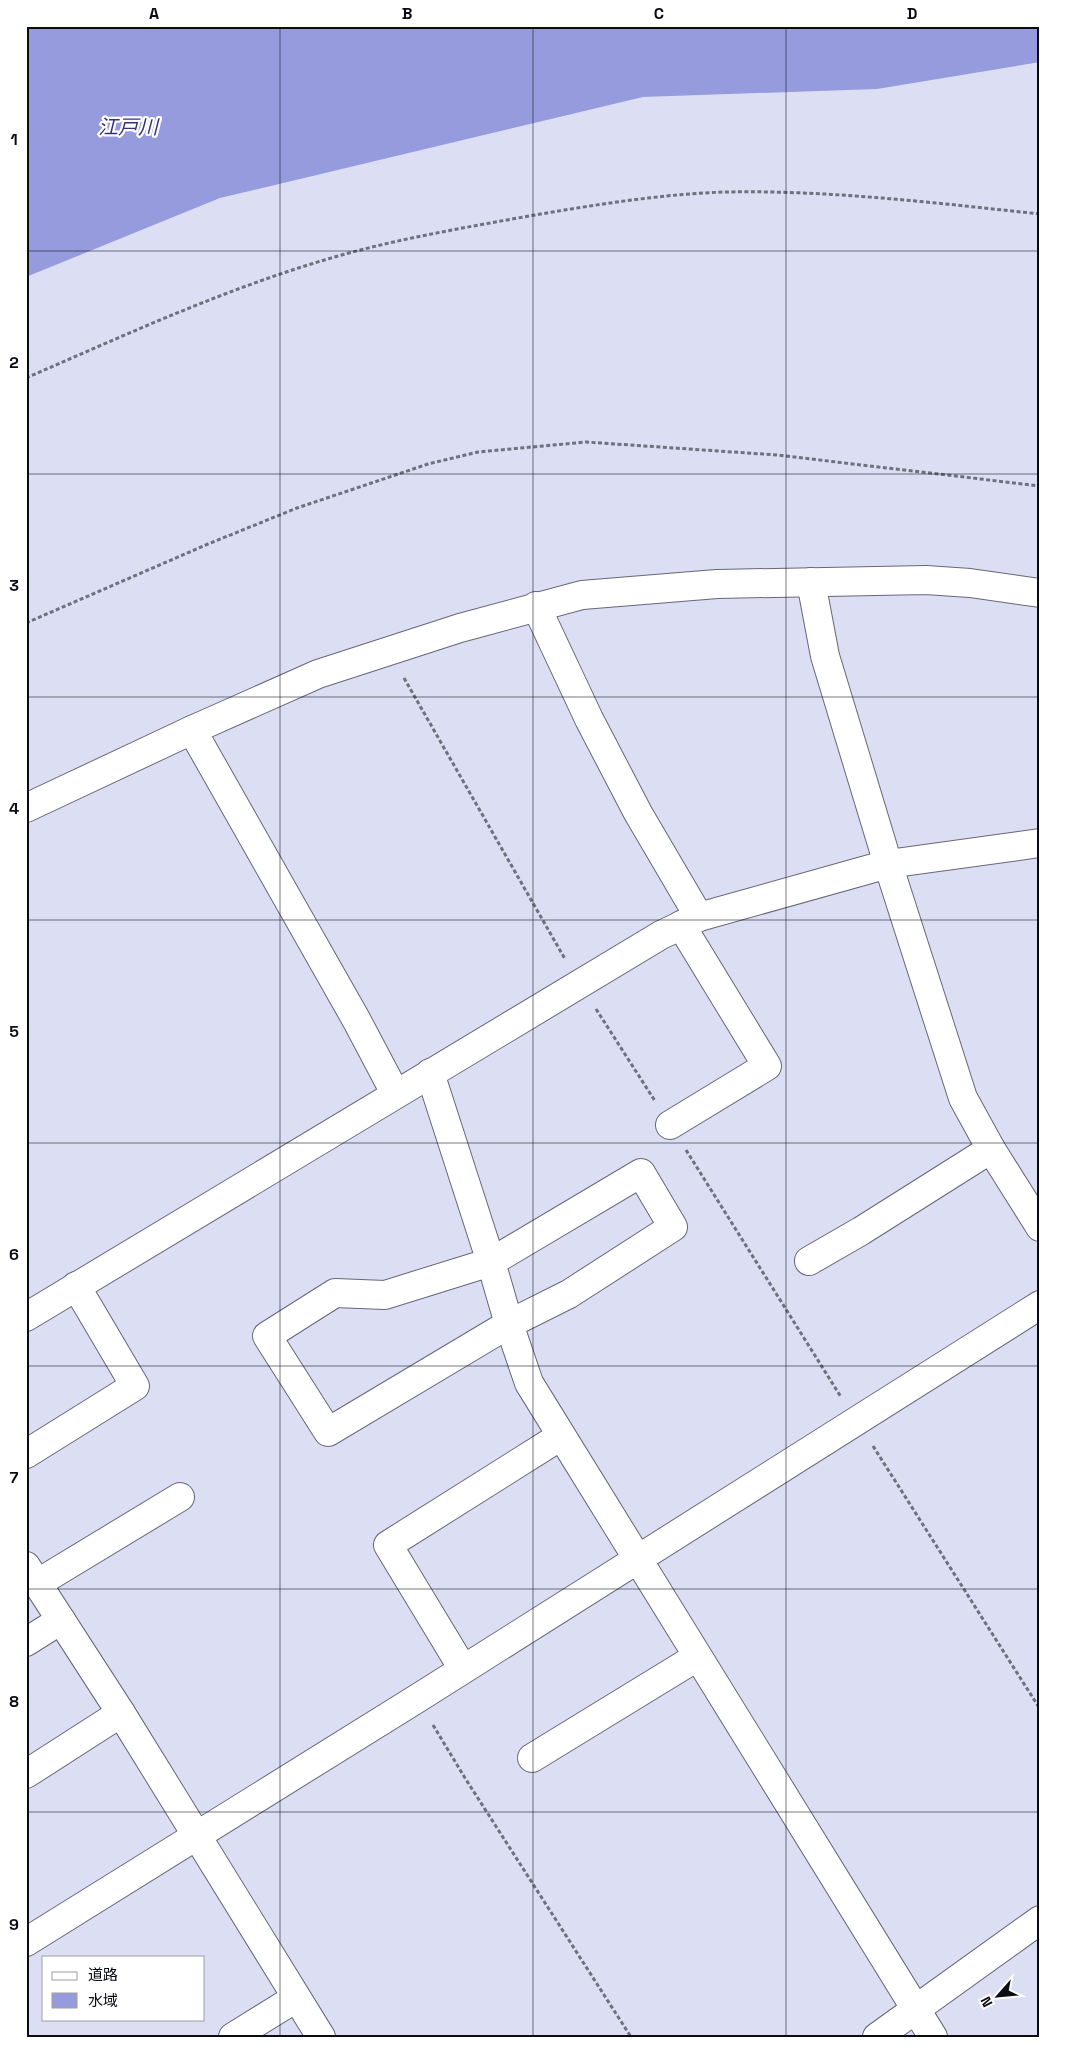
<svg xmlns="http://www.w3.org/2000/svg" width="1066" height="2063" font-family="'Space Grotesk','Noto Sans JP',sans-serif">
<style>
.water{fill:#969bde}
.lines{fill:none;stroke-linecap:round;stroke-linejoin:round}
.minor-casing{stroke:#656779;stroke-width:30}
.path{stroke:#6e707d;stroke-width:3;stroke-dasharray:4 2.5;stroke-linecap:butt}
.minor{stroke:#fff;stroke-width:28}
.grid{fill:none;stroke:#0b0c13;stroke-width:1;stroke-opacity:0.55}
.labels{text-anchor:middle;stroke-width:4.5;stroke-linejoin:round;paint-order:stroke}
.water-label{font-size:20px;font-style:italic;fill:#35317f;stroke:#fff}
.neatline{fill:none;stroke:#0b0c13;stroke-width:2}
.grid-label{font-size:16px;text-anchor:middle;font-weight:bold;fill:#0b0c13}
</style>
<rect width="100%" height="100%" fill="#dcdff4"/>
<!-- water -->
<polygon class="water" points="26,26 1040,26 1040,62 877,89 643,97 220,198 26,277"/>
<g class="lines">
<defs>
<g id="minor">
<polyline points="811,582 825,656 888,864 963,1098 991,1149 1040,1227"/>
<polyline points="536,606 589,719 638,813 699,917"/>
<polyline points="192,730 357,1021 395,1093"/>
<polyline points="26,808 192,730 318,674 460,628 582,595 717,584 926,580 970,583 1040,593"/>
<polyline points="430,1073 491,1262 509,1324 529,1383 933,2037"/>
<polyline points="670,1125 767,1066 681,925"/>
<polygon points="641,1173 673,1227 569,1294 509,1324 328,1432 267,1336 335,1293 385,1295 491,1262"/>
<polyline points="809,1261 861,1231 991,1149"/>
<polyline points="26,1317 661,935 699,917 888,864 1040,843"/>
<polyline points="26,1454 135,1386 76,1286"/>
<polyline points="26,1566 121,1713 321,2037"/>
<polyline points="38,1583 180,1497"/>
<polyline points="26,1642 61,1620"/>
<polyline points="463,1669 388,1545 561,1436"/>
<polyline points="532,1758 697,1657"/>
<polyline points="26,1774 121,1713"/>
<polyline points="26,1942 418,1698 1040,1305"/>
<polyline points="233,2037 296,1998"/>
<polyline points="877,2037 1040,1920"/>
</g>
</defs>
<!-- minor casing -->
<use href="#minor" class="minor-casing"/>
<!-- path -->
<g class="path">
<path d="M26,378C132,332 238,283 349,253C408,237 468,227 529,216C594,205 660,194 726,192C831,190 936,203 1040,214"/>
<polyline points="26,623 208,544 297,508 428,464 478,452 586,442 777,455 1040,486"/>
<polyline points="404,678 565,959"/>
<polyline points="596,1009 655,1101"/>
<polyline points="686,1150 841,1397"/>
<polyline points="873,1446 1040,1709"/>
<polyline points="433,1725 465,1778 631,2037"/>
</g>
<!-- minor -->
<use href="#minor" class="minor"/>
</g>
<!-- grid -->
<path class="grid" d="M280,26V2037M533,26V2037M786,26V2037M26,251H1040M26,474H1040M26,697H1040M26,920H1040M26,1143H1040M26,1366H1040M26,1589H1040M26,1812H1040"/>
<g class="labels">
<!-- water labels -->
<g class="water-label">
<text x="128" y="134">江戸川</text>
</g>
</g>
<!-- border -->
<rect width="1066" height="2063" fill="none" stroke="#ffffff" stroke-width="55"/>
<!-- legend -->
<rect x="42" y="1956" width="162" height="65" fill="#ffffff" stroke="#9d9ea1"/>
<rect x="52" y="1972" width="25" height="8" fill="#ffffff" stroke="#9d9ea1"/>
<text x="88" y="1980" font-size="15" fill="#0b0c13">道路</text>
<rect x="52" y="1993" width="25" height="15" fill="#969bde" stroke="#9d9ea1"/>
<text x="88" y="2006" font-size="15" fill="#0b0c13">水域</text>
<!-- north arrow -->
<g transform="translate(998 1996) rotate(243)" stroke="#ffffff" stroke-width="4" paint-order="stroke">
<path d="M0-4L9 19L0 12L-9 19Z" fill="#0b0c13"/>
<text y="-8" font-size="14" font-weight="bold" text-anchor="middle" fill="#0b0c13">N</text>
</g>
<rect x="28" y="28" width="1010" height="2008" class="neatline"/>
<g class="grid-label">
<text x="154" y="19">A</text>
<text x="407" y="19">B</text>
<text x="659" y="19">C</text>
<text x="912" y="19">D</text>
<text x="14" y="145">1</text>
<text x="14" y="368">2</text>
<text x="14" y="591">3</text>
<text x="14" y="814">4</text>
<text x="14" y="1037">5</text>
<text x="14" y="1260">6</text>
<text x="14" y="1483">7</text>
<text x="14" y="1707">8</text>
<text x="14" y="1930">9</text>
</g>
</svg>
